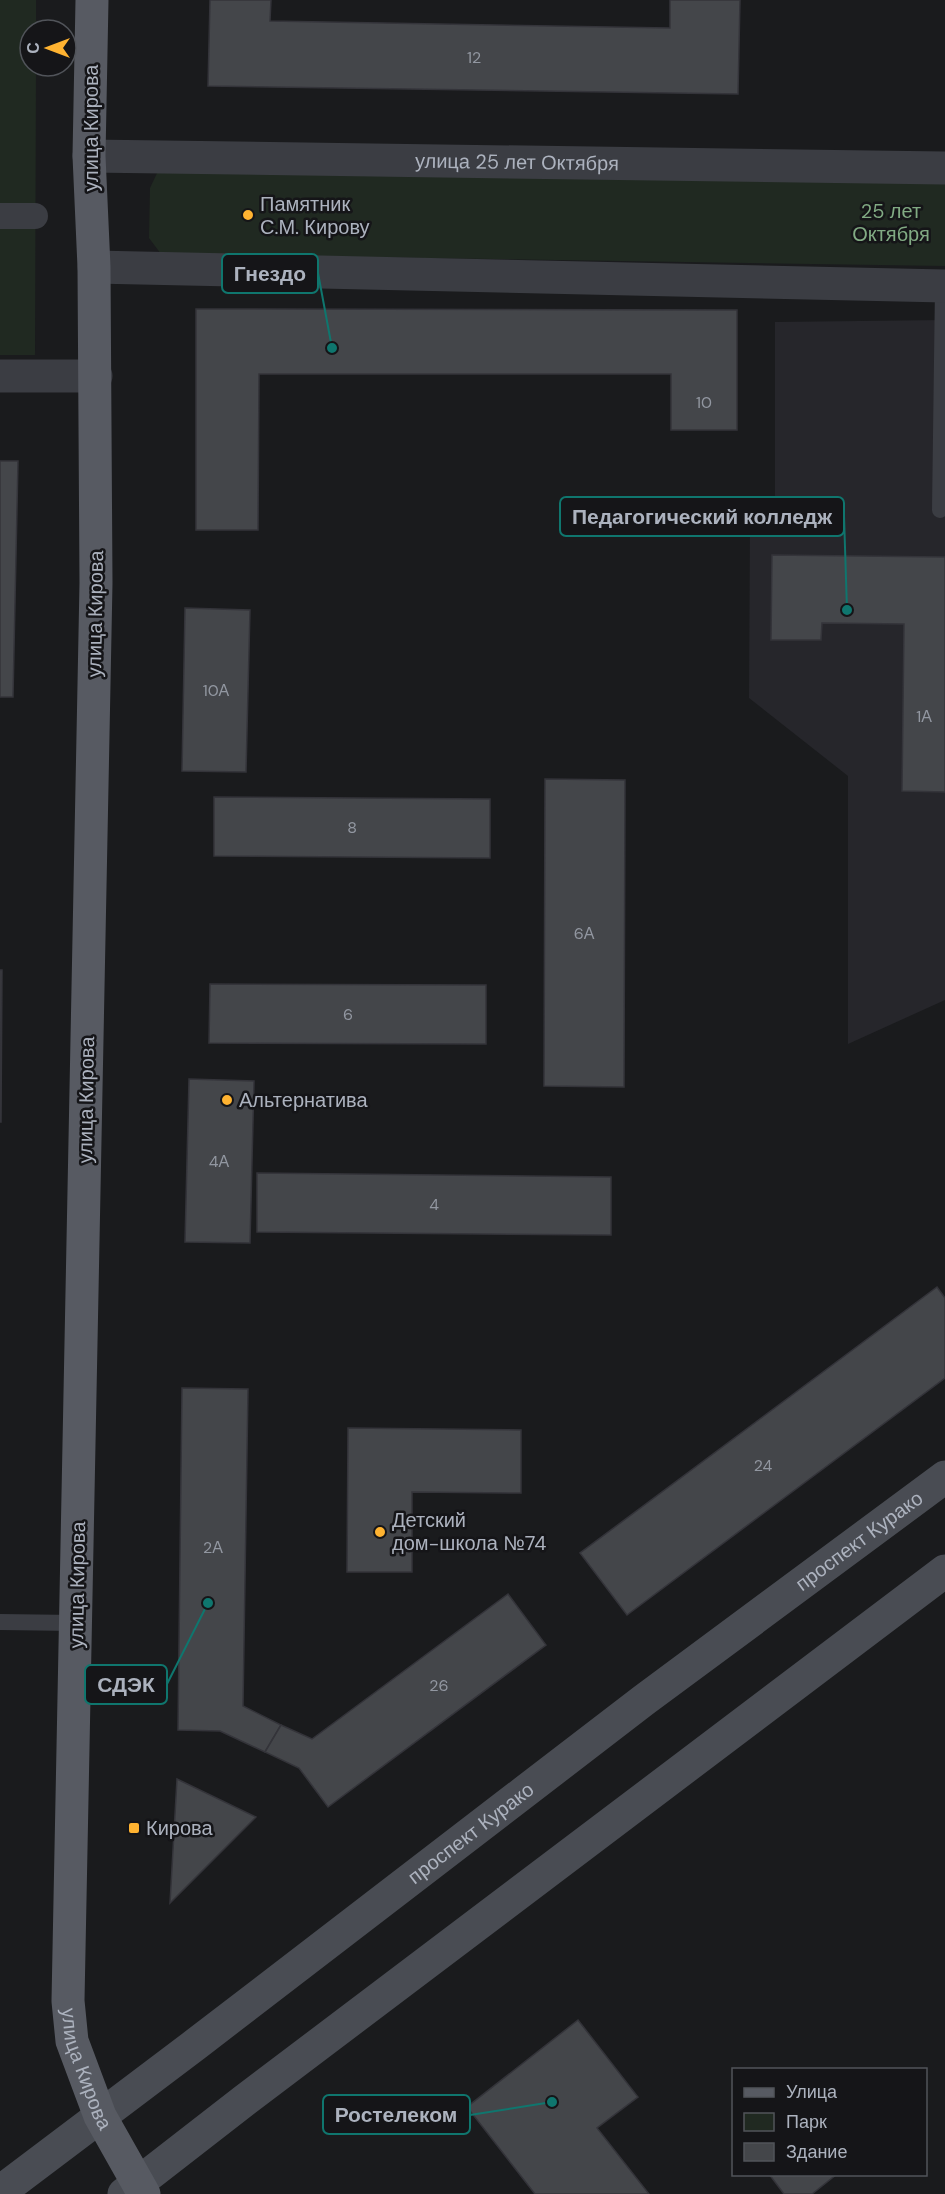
<svg xmlns="http://www.w3.org/2000/svg" width="945" height="2194" font-family="'DM Sans',sans-serif">
<style>
.built{fill:#26262b}
.green{fill:#202921}
.building{fill:#44464a;stroke:#34343a;stroke-width:1.5}
.lines{fill:none;stroke-linecap:round;stroke-linejoin:round}
.service{stroke:#3b3d43;stroke-width:16}
.pedestrian{stroke:#3b3d43;stroke-width:26}
.minor{stroke:#3b3d43;stroke-width:33}
.tertiary{stroke:#3b3d43;stroke-width:33}
.secondary{stroke:#494c53;stroke-width:33}
.primary{stroke:#575a62;stroke-width:33}
.poi-dot{fill:#ffb331;stroke:#151518;stroke-width:2}
.labels{text-anchor:middle;stroke-width:5;stroke-linejoin:round;paint-order:stroke}
.number-label{font-size:16px;fill:#9297a1}
.street-label{font-size:20px;fill:#acb2be;stroke:#151518}
.poi-label{font-size:20px;fill:#acb2be;stroke:#151518;text-anchor:start}
.park-label{font-size:20px;fill:#81aa83;stroke:#151518}
.leader{fill:none;stroke:#0f766e;stroke-width:2}
.callout-dot{fill:#0f766e;stroke:#151518;stroke-width:2}
.callout{fill:#151518;stroke:#0f766e;stroke-width:2}
.callout-label{font-size:21px;text-anchor:middle;font-weight:bold;fill:#acb2be}
</style>
<rect width="100%" height="100%" fill="#1a1b1d"/>
<!-- built -->
<polygon class="built" points="945,320 945,1000 848,1044 848,776 749,698 750,521 775,521 775,322"/>
<!-- green -->
<g class="green">
<polygon points="0,0 36,0 36,30 30,30 30,66 36,66 35,355 0,355"/>
<polygon points="159,169 945,180 945,266 161,254 149,238 150,188"/>
</g>
<!-- building -->
<g class="building">
<polygon points="210,0 271,0 270,21 670,28 670,0 740,0 738,94 208,86"/>
<polygon points="196,309 737,310 737,430 671,430 671,374 259,374 258,530 196,530"/>
<polygon points="0,461 18,461 13,697 0,697"/>
<polygon points="772,555 945,557 945,792 902,791 904,624 822,623 821,640 771,640"/>
<polygon points="185,608 250,610 246,772 182,771"/>
<polygon points="545,779 625,780 624,1087 544,1086"/>
<polygon points="214,797 490,799 490,858 214,856"/>
<polygon points="0,970 2,970 1,1122 0,1122"/>
<polygon points="210,984 486,985 486,1044 209,1043"/>
<polygon points="189,1079 254,1081 250,1243 185,1242"/>
<polygon points="257,1173 611,1177 611,1235 257,1232"/>
<polygon points="937,1287 945,1298 945,1378 627,1615 580,1553"/>
<polygon points="182,1388 248,1389 243,1706 281,1725 265,1752 220,1731 178,1730"/>
<polygon points="348,1428 521,1430 521,1493 412,1492 412,1572 347,1572"/>
<polygon points="508,1594 546,1645 328,1807 299,1768 265,1752 281,1725 312,1739"/>
<polygon points="177,1779 256,1817 170,1903"/>
<polygon points="578,2020 638,2097 597,2128 649,2194 535,2194 467,2107"/>
<polygon points="769,2174 837,2174 812,2194 784,2194"/>
</g>
<g class="lines">
<!-- service -->
<g class="service">
<polyline points="940,510 943,286"/>
<polyline points="0,1622 76,1623"/>
</g>
<!-- pedestrian -->
<polyline class="pedestrian" points="0,216 35,216"/>
<!-- minor -->
<g class="minor">
<path id="s1" d="M89,156L945,168"/>
<polyline points="94,267 945,286"/>
</g>
<!-- tertiary -->
<polyline class="tertiary" points="0,376 96,376"/>
<!-- secondary -->
<g class="secondary">
<path id="s2" d="M0,2192L196,2044L644,1700L945,1477"/>
<polyline points="124,2194 245,2100 945,1571"/>
</g>
<!-- primary -->
<path class="primary" id="s3" d="M92,0L89,156L94,267L96,583L68,2001L72,2041L100,2116L144,2194"/>
</g>
<!-- markers -->
<g class="poi-dot">
<circle cx="248" cy="215" r="6"/>
<circle cx="227" cy="1100" r="6"/>
<circle cx="380" cy="1532" r="6"/>
<rect x="128" y="1822" width="12" height="12" rx="3"/>
</g>
<g class="labels">
<!-- number labels -->
<g class="number-label">
<text x="474" y="63">12</text>
<text x="704" y="408">10</text>
<text x="216" y="696">10А</text>
<text x="924" y="722">1А</text>
<text x="352" y="833">8</text>
<text x="584" y="939">6А</text>
<text x="348" y="1020">6</text>
<text x="219" y="1167">4А</text>
<text x="434" y="1210">4</text>
<text x="763" y="1471">24</text>
<text x="213" y="1553">2А</text>
<text x="439" y="1691">26</text>
</g>
<!-- street labels -->
<g class="street-label">
<text transform="translate(91 128) rotate(-90)" y="7">улица Кирова</text>
<text dy="7" stroke="none"><textPath href="#s1" startOffset="428">улица 25 лет Октября</textPath></text>
<text transform="translate(95 614) rotate(-89)" y="7">улица Кирова</text>
<text transform="translate(86 1100) rotate(-89)" y="7">улица Кирова</text>
<text dy="7" stroke="none"><textPath href="#s2" startOffset="1078">проспект Курако</textPath></text>
<text transform="translate(77 1585) rotate(-89)" y="7">улица Кирова</text>
<text dy="7" stroke="none"><textPath href="#s2" startOffset="592">проспект Курако</textPath></text>
<text dy="7" stroke="none"><textPath href="#s3" startOffset="2072">улица Кирова</textPath></text>
</g>
<!-- poi labels -->
<g class="poi-label">
<text x="260" y="211">Памятник<tspan x="260" dy="23">С.М. Кирову</tspan></text>
<text x="239" y="1107">Альтернатива</text>
<text x="392" y="1527">Детский<tspan x="392" dy="23">дом-школа №74</tspan></text>
<text x="146" y="1835">Кирова</text>
</g>
<!-- park labels -->
<g class="park-label">
<text x="891" y="218">25 лет<tspan x="891" dy="23">Октября</tspan></text>
</g>
</g>
<!-- callouts -->
<path class="leader" d="M332 348L318 273M847 610L844 516M208 1603L167 1684M552 2102L470 2115"/>
<g class="callout-dot">
<circle cx="332" cy="348" r="6"/>
<circle cx="847" cy="610" r="6"/>
<circle cx="208" cy="1603" r="6"/>
<circle cx="552" cy="2102" r="6"/>
</g>
<g class="callout">
<rect x="222" y="254" width="96" height="39" rx="6"/>
<rect x="560" y="497" width="284" height="39" rx="6"/>
<rect x="85" y="1665" width="82" height="39" rx="6"/>
<rect x="323" y="2095" width="147" height="39" rx="6"/>
</g>
<g class="callout-label">
<text x="270" y="281">Гнездо</text>
<text x="702" y="524">Педагогический колледж</text>
<text x="126" y="1692">СДЭК</text>
<text x="396" y="2122">Ростелеком</text>
</g>
<!-- legend -->
<rect x="732" y="2068" width="195" height="108" fill="#151518" stroke="#51545a" stroke-width="1.5"/>
<rect x="744" y="2088" width="30" height="9" fill="#575a62" stroke="#51545a" stroke-width="1.5"/>
<text x="786" y="2098" font-size="18" fill="#acb2be">Улица</text>
<rect x="744" y="2113" width="30" height="18" fill="#202921" stroke="#51545a" stroke-width="1.5"/>
<text x="786" y="2128" font-size="18" fill="#acb2be">Парк</text>
<rect x="744" y="2143" width="30" height="18" fill="#44464a" stroke="#51545a" stroke-width="1.5"/>
<text x="786" y="2158" font-size="18" fill="#acb2be">Здание</text>
<!-- north arrow -->
<g transform="translate(48 48) rotate(270)"><circle r="28" fill="#151518" stroke="#51545a" stroke-width="1.5"/>
<path d="M0-4.5L10 22L0 15L-10 22Z" fill="#ffb331"/>
<text y="-9" font-size="16" font-weight="bold" text-anchor="middle" fill="#acb2be">С</text>
</g>
</svg>
